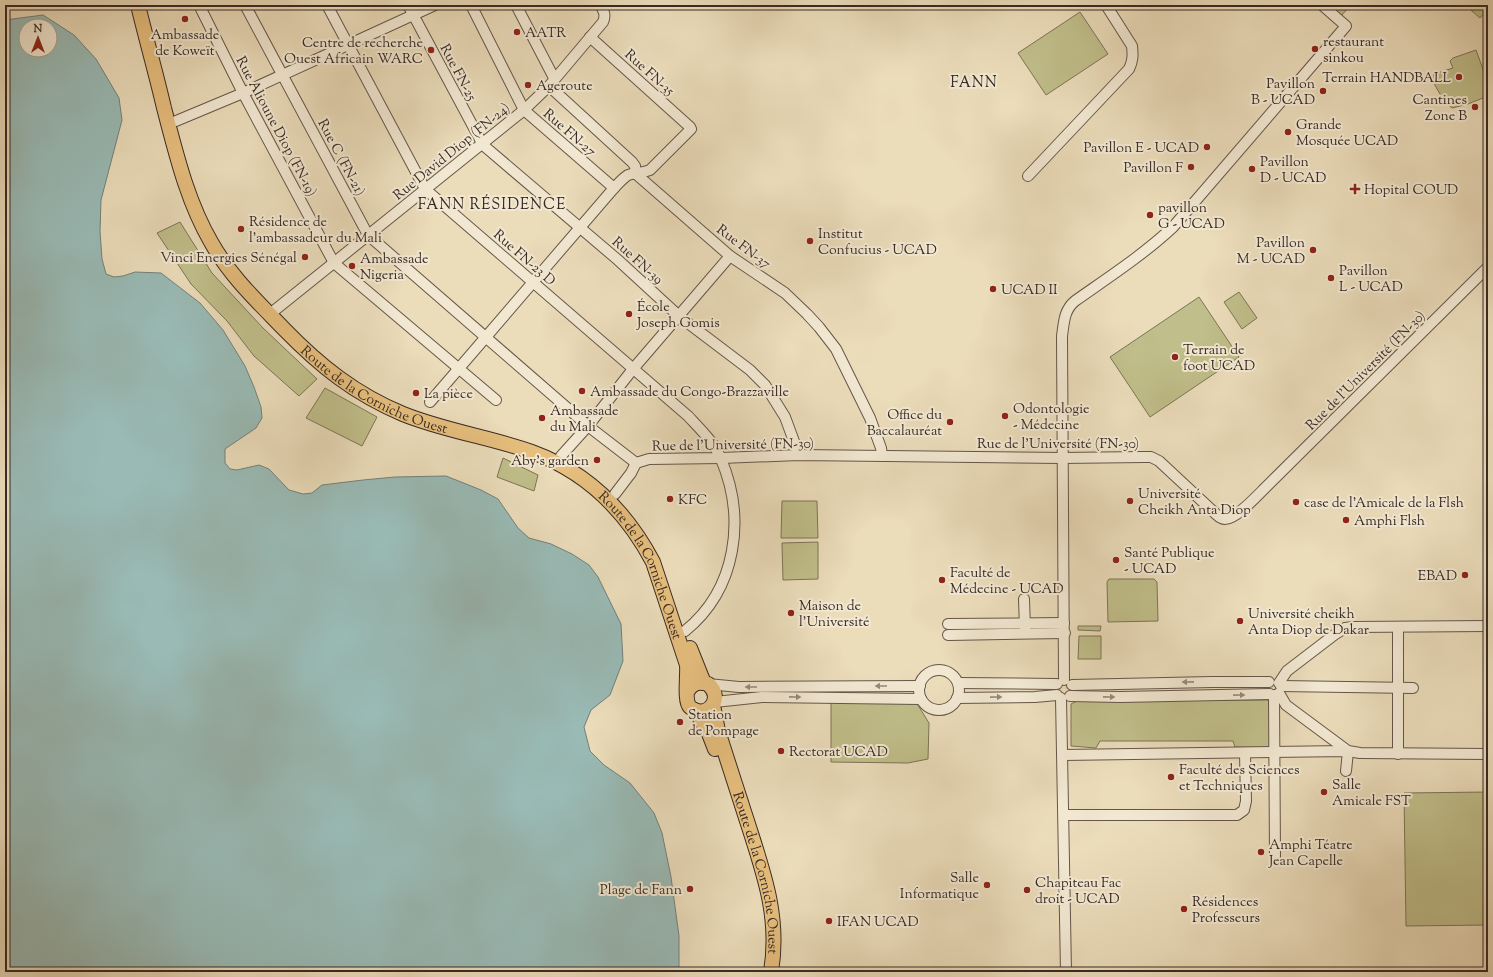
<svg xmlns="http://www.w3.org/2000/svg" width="1493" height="977" font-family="'Sorts Mill Goudy',serif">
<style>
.green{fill:#c0be8a;stroke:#7c7457}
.water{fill:#99bab5;stroke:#72807b;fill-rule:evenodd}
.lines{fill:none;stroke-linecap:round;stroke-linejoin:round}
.minor-casing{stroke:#65564a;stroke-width:12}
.highway-casing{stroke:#382a24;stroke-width:16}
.minor{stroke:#f2e8d2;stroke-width:10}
.highway{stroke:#e6be7d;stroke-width:14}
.oneway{fill:#95897b}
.poi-dot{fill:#8f2418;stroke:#f2e8d2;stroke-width:1.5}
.labels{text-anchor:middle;stroke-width:4;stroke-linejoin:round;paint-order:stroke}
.poi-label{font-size:14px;fill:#382a24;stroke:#f2e8d2;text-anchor:start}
.street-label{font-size:14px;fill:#382a24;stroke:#f2e8d2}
.neighbourhood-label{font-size:15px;letter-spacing:1px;fill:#382a24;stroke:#f2e8d2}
</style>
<rect width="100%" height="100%" fill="#ebdcba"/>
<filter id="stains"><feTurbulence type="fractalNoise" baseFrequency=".005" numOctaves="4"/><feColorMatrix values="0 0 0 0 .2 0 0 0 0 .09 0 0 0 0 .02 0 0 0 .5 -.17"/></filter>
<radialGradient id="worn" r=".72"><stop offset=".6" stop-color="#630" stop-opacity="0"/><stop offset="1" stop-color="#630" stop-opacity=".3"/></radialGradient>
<!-- green -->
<g class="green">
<polygon points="1326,5 1351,5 1341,16"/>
<polygon points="1465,5 1488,5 1488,9 1480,18"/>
<polygon points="1080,12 1108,54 1046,95 1018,53"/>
<polygon points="1476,50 1488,83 1488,96 1468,104 1452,108 1444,101 1432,80 1434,74 1453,68 1450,61 1453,58"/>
<polygon points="180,222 212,273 263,328 317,379 299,396 254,356 227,321 191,284 157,233"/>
<polygon points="1239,292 1257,318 1242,329 1224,302"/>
<polygon points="1199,297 1239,357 1150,417 1110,357"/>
<polygon points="325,388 377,417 362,446 306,418"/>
<polygon points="503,458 538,475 534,491 497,477"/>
<polygon points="782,501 817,501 818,538 781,538"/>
<polygon points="818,542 818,579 783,580 782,543"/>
<polygon points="1109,579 1154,579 1157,582 1158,621 1108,622 1107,582"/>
<polygon points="1078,626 1101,626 1100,631 1078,630"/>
<polygon points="1079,636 1101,636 1101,659 1078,659"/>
<polygon points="831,700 916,702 929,723 928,759 908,763 831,762"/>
<polygon points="1269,700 1270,748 1235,747 1233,741 1100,741 1096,748 1071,746 1071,704 1077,701"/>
<polygon points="1488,792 1488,925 1406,926 1404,793"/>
</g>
<!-- water -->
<path class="water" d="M43,15L74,35L96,59L119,98L122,120L101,200L100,231L102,259L106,274L114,277L123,276L135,272L161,273L200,303L223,330L245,366L254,387L261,407L262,418L256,428L225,449V463L230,469L237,470L259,465L269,469L289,490L303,494L312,493L322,485L363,480L395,477L446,476L481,490L498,499L518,528L529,538L551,544L572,554L589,565L598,577L621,624L623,661L610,695L591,710L584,727L590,751L604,765L630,783L654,813L662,833L671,877L679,936V972H5V20ZM26,26H50V50H26Z"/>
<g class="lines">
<defs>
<g id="minor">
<polyline points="199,5 243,93 334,263 496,400"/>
<polyline points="245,5 368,235 588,426 636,463"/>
<path d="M327,5L425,189L688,416C700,429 714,442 721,459C746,518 737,589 685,631"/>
<polyline points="408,5 483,145 618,260 680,317 750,370 765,385 785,417 799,455"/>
<polyline points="471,5 524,110 614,188"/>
<polyline points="516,5 554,78"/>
<polyline points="549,86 632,162 635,166 636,174 730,256 785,293 807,314 819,327 836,349 870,418 881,448 882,456"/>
<polyline points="176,121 243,93 435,5"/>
<path d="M1028,176L1129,69C1133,61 1133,55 1132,46L1106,5"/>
<path d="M275,310L524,110L549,86L603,22C606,15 604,11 600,5"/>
<path d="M430,402L614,188C618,184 623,178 628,175C635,172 641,174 650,170L691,129L690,127L590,37"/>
<polyline points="561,456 588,426 633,369 730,256"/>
<path d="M636,463L649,459L721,458L799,455L1062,458L1144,457H1151L1159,461L1217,515C1219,517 1222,519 1225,519C1236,519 1257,496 1265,488L1488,267"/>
<polyline points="615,494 631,473 636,463"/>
<polyline points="1024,599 1025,629"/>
<polyline points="948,624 1064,623"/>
<polyline points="1398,627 1398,754"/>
<polyline points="948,635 1065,633"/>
<circle cx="939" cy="690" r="20"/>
<path d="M1064,680L1062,336C1064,322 1064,310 1075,301C1109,277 1143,255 1173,227L1346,26L1322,5"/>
<polyline points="958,683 1057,684"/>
<polyline points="1279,683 1287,671 1334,635 1345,628 1353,627 1488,626"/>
<polyline points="708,684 739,687 920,686"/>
<polyline points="1072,685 1212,682 1269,682"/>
<polyline points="1281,686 1413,688"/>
<polyline points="1279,693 1286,705 1348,751 1360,753 1488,754"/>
<polyline points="1274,695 1275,857"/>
<polyline points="1070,696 1120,697 1270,694"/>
<polyline points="957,698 1035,697 1057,695"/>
<polyline points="1061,698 1066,972"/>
<polyline points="715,702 762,697 921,699"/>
<polyline points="1063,755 1348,751 1346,771"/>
<polyline points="1064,815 1237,815 1244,810 1246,801 1245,753"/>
</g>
<g id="highway">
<path id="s1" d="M138,5C146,39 156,73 164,108C176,153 187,201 211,242C230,276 258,302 284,329C320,366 355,394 403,414C445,431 490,437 532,452C587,472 626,511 653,562L687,665C688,675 684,701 690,707C705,721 726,699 708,684C699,681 692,683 687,692"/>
<polyline points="690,648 704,683"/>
<path id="s2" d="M713,705L718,731C728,762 738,793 748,824C764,874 780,918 771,972"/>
<polyline points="695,710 708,731 715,749"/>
</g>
</defs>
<!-- minor casing -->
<use href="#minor" class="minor-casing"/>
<!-- highway casing -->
<use href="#highway" class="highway-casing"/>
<!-- minor -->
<use href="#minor" class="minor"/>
<!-- highway -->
<use href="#highway" class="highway"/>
</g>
<!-- one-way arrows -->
<defs><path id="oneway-solid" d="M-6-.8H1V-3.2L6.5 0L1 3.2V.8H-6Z"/></defs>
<g class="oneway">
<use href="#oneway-solid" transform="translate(1188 682) rotate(179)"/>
<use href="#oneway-solid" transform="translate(881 686) rotate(180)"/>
<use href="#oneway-solid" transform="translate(751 687) rotate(180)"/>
<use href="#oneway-solid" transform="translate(1239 695) rotate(-1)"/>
<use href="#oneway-solid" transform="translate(795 697) rotate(1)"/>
<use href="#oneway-solid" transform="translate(996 697) rotate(-1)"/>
<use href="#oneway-solid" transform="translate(1109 697) rotate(1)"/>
</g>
<!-- markers -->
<g class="poi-dot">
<circle cx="185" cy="19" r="4"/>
<circle cx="517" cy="32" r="4"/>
<circle cx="1315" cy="49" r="4"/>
<circle cx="431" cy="50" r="4"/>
<circle cx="1459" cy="77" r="4"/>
<circle cx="528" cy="85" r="4"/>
<circle cx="1323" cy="91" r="4"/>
<circle cx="1475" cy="107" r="4"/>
<circle cx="1288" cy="132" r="4"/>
<circle cx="1207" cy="147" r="4"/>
<circle cx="1191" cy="167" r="4"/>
<circle cx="1252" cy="169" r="4"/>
<path d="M1353 183h4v4h4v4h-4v4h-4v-4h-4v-4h4z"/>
<circle cx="1150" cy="215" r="4"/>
<circle cx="241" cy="229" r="4"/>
<circle cx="810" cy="241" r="4"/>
<circle cx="1313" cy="250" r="4"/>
<circle cx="305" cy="257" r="4"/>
<circle cx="352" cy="266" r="4"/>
<circle cx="1331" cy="278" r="4"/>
<circle cx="993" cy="289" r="4"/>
<circle cx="629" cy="314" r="4"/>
<circle cx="1175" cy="357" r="4"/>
<circle cx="582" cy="391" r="4"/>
<circle cx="416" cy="393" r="4"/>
<circle cx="1005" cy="416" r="4"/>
<circle cx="542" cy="418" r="4"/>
<circle cx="950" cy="422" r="4"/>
<circle cx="597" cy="460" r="4"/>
<circle cx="670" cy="499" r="4"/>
<circle cx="1130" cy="501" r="4"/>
<circle cx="1296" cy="502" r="4"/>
<circle cx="1346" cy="520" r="4"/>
<circle cx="1116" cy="560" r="4"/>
<circle cx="1465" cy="575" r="4"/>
<circle cx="942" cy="580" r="4"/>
<circle cx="791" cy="613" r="4"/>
<circle cx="1240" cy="621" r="4"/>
<circle cx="680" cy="722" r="4"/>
<circle cx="781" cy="751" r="4"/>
<circle cx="1171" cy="777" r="4"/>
<circle cx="1324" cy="792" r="4"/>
<circle cx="1261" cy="852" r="4"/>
<circle cx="987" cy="885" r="4"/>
<circle cx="690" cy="889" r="4"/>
<circle cx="1027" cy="890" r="4"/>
<circle cx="1184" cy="909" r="4"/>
<circle cx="829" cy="921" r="4"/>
</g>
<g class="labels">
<!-- poi labels -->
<g class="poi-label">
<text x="525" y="37">AATR</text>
<text x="185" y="39" text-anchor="middle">Ambassade<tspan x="185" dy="16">de Koweït</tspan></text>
<text x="1323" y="46">restaurant<tspan x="1323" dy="16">sinkou</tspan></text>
<text x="423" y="47" text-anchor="end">Centre de recherche<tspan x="423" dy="16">Ouest Africain WARC</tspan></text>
<text x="1451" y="82" text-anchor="end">Terrain HANDBALL</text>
<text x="1315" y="88" text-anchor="end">Pavillon<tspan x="1315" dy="16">B - UCAD</tspan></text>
<text x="536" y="90">Ageroute</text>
<text x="1467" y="104" text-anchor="end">Cantines<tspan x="1467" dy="16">Zone B</tspan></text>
<text x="1296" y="129">Grande<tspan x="1296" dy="16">Mosquée UCAD</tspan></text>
<text x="1199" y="152" text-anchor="end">Pavillon E - UCAD</text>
<text x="1260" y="166">Pavillon<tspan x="1260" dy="16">D - UCAD</tspan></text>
<text x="1183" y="172" text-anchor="end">Pavillon F</text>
<text x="1364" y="194">Hopital COUD</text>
<text x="1158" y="212">pavillon<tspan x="1158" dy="16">G - UCAD</tspan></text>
<text x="249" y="226">Résidence de<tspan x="249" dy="16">l'ambassadeur du Mali</tspan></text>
<text x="818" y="238">Institut<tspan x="818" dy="16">Confucius - UCAD</tspan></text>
<text x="1305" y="247" text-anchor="end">Pavillon<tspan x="1305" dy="16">M - UCAD</tspan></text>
<text x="297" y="262" text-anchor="end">Vinci Energies Sénégal</text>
<text x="360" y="263">Ambassade<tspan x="360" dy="16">Nigeria</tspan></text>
<text x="1339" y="275">Pavillon<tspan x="1339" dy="16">L - UCAD</tspan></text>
<text x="1001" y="294">UCAD II</text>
<text x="637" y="311">École<tspan x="637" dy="16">Joseph Gomis</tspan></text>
<text x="1183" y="354">Terrain de<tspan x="1183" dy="16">foot UCAD</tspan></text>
<text x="590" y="396">Ambassade du Congo-Brazzaville</text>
<text x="424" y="398">La pièce</text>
<text x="1013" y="413">Odontologie<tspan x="1013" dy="16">- Médecine</tspan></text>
<text x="550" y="415">Ambassade<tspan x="550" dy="16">du Mali</tspan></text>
<text x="942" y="419" text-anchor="end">Office du<tspan x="942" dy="16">Baccalauréat</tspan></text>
<text x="589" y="465" text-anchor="end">Aby's garden</text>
<text x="1138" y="498">Université<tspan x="1138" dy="16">Cheikh Anta Diop</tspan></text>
<text x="678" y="504">KFC</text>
<text x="1304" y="507">case de l'Amicale de la Flsh</text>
<text x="1354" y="525">Amphi Flsh</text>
<text x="1124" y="557">Santé Publique<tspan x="1124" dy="16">- UCAD</tspan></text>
<text x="950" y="577">Faculté de<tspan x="950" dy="16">Médecine - UCAD</tspan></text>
<text x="1457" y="580" text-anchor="end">EBAD</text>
<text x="799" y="610">Maison de<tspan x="799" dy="16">l'Université</tspan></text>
<text x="1248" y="618">Université cheikh<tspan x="1248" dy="16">Anta Diop de Dakar</tspan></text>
<text x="688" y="719">Station<tspan x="688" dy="16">de Pompage</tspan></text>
<text x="789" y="756">Rectorat UCAD</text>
<text x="1179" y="774">Faculté des Sciences<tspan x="1179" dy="16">et Techniques</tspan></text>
<text x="1332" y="789">Salle<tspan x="1332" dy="16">Amicale FST</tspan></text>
<text x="1269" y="849">Amphi Téatre<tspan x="1269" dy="16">Jean Capelle</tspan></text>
<text x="979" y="882" text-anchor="end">Salle<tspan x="979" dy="16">Informatique</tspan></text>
<text x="1035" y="887">Chapiteau Fac<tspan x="1035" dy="16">droit - UCAD</tspan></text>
<text x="682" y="894" text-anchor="end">Plage de Fann</text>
<text x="1192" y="906">Résidences<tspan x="1192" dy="16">Professeurs</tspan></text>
<text x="837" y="926">IFAN UCAD</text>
</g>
<!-- street labels -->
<g class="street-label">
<text transform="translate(459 72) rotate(62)" y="5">Rue FN-25</text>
<text transform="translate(650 72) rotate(42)" y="5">Rue FN-35</text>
<text transform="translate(277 126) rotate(62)" y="5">Rue Alioune Diop (FN-19)</text>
<text transform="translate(570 132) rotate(41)" y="5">Rue FN-27</text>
<text transform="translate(451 151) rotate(-39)" y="5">Rue David Diop (FN-24)</text>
<text transform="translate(342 157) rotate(62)" y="5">Rue C (FN-21)</text>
<text transform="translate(744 246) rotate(37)" y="5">Rue FN-37</text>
<text transform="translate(525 257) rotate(41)" y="5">Rue FN-23 D</text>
<text transform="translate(638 260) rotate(42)" y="5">Rue FN-39</text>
<text transform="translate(1365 370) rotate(-45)" y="5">Rue de l'Université (FN-30)</text>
<text dy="5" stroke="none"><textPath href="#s1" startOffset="473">Route de la Corniche Ouest</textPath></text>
<text x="1058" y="448">Rue de l'Université (FN-30)</text>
<text transform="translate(733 444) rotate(-1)" y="5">Rue de l'Université (FN-30)</text>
<text dy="5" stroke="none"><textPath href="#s1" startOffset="809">Route de la Corniche Ouest</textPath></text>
<text dy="5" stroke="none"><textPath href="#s2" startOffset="174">Route de la Corniche Ouest</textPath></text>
</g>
<!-- neighbourhood labels -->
<g class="neighbourhood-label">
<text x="974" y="87">FANN</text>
<text x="492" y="209">FANN RÉSIDENCE</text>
</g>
</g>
<!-- margin -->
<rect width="1493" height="977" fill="none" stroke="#ebdcba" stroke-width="20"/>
<rect x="6" y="6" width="1481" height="965" fill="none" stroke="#382a24" stroke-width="2"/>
<rect x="10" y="10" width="1473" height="957" fill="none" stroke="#382a24"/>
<!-- north arrow -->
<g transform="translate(38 38)"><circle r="19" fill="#f2e8d2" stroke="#a89c8c"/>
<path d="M0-3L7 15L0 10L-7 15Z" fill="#8f2418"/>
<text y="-6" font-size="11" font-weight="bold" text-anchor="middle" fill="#382a24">N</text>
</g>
<rect width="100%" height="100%" filter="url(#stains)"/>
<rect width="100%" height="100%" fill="url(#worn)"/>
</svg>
